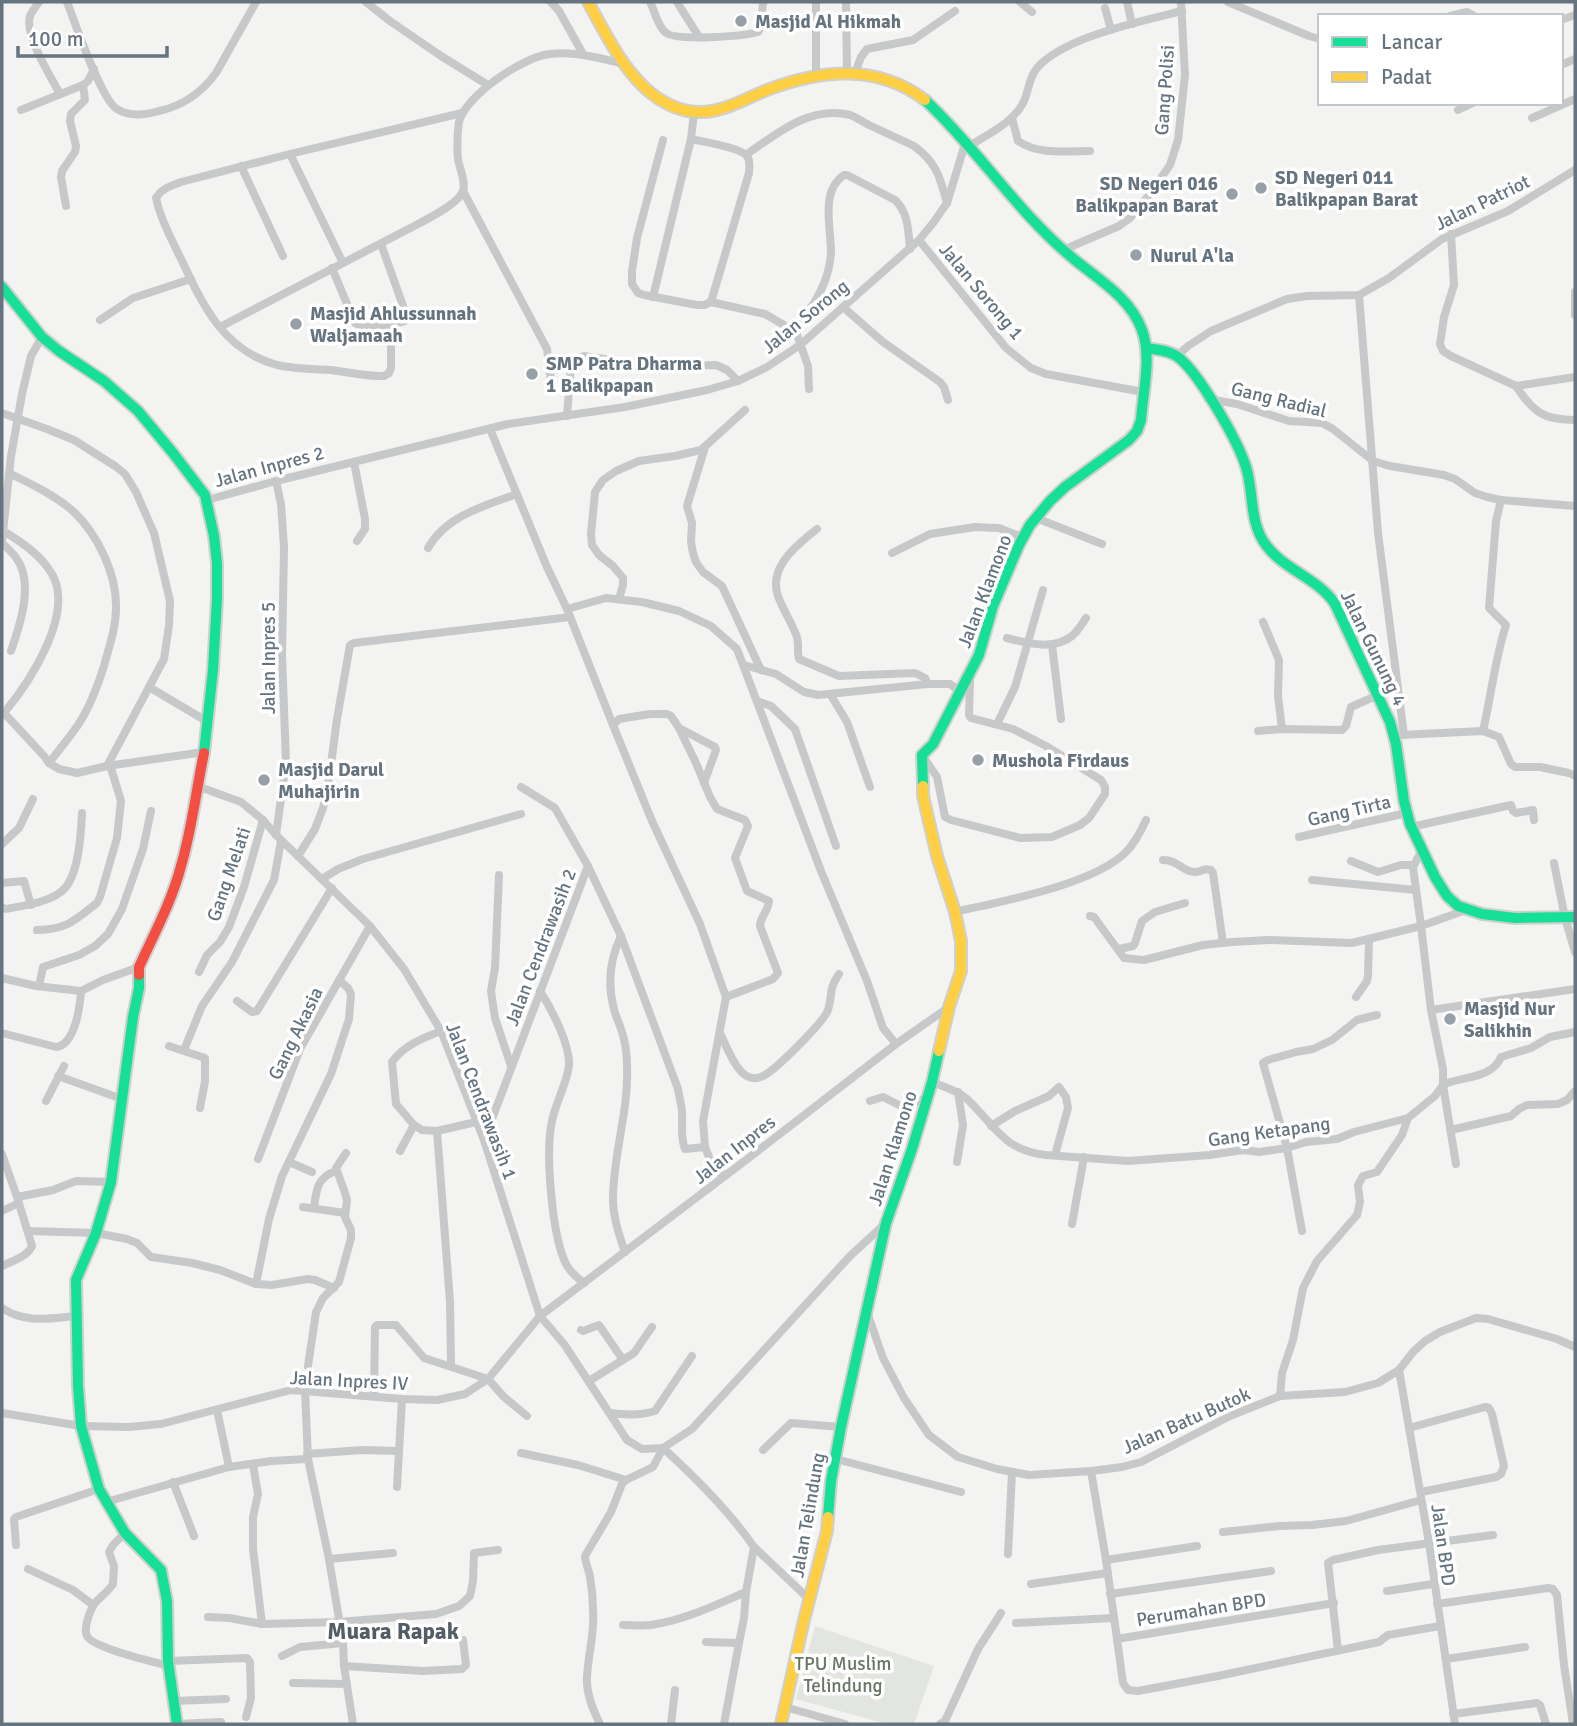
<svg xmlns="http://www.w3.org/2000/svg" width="1577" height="1726" font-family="Signika,sans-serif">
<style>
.green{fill:#e2e5e0}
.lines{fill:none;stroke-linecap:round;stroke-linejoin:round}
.fast-casing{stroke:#d0d0d0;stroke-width:14}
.slow-casing{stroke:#d0d0d0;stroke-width:14}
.jam-casing{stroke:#d0d0d0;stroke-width:14}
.street{stroke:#c7c8c9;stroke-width:8}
.fast{stroke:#16e098;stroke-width:10}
.slow{stroke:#ffcf43;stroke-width:10}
.jam{stroke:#f24e42;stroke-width:10}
.poi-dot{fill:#97a0a7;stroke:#fff;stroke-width:2.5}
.labels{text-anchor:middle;stroke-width:7;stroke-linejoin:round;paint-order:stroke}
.poi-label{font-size:19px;font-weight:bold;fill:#65747f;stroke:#fff;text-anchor:start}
.street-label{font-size:19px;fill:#65747f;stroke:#fff}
.park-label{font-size:19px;fill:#687764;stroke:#fff}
.quarter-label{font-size:23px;font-weight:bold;fill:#535d65;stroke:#fff}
</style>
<rect width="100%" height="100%" fill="#f3f3f1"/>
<!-- green -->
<polygon class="green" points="815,1626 934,1666 914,1724 887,1724 796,1699"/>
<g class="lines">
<defs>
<g id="fast">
<polyline points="2,287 42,337 59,351 104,381 138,411 173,453 205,495 214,536 217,563 217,599 213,670 204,753"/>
<path d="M1147,348C1157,350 1169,350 1178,357C1199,373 1238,441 1246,467C1254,492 1249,523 1266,545C1284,570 1318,578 1335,604L1390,722L1396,744L1404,801L1410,824L1435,877L1447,896L1458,906L1482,914L1515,918L1575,917"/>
<path d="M923,786L922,755L933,744L979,655L993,606L1019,545L1030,525L1050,501L1065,487L1129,440L1137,431L1141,420C1143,391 1152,357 1142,330C1131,300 1103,282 1080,264C1020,217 980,151 925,100"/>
<polyline points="139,975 139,988 133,1017 111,1182 96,1233 76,1280 78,1386 81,1426 99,1489 125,1533 161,1570 167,1601 168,1661 177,1724"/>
<polyline points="828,1517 831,1481 841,1427 886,1223 912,1149 932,1082 939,1051"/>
</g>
<g id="slow">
<path d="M588,2C606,34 623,71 652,94C669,107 690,115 712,111C731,108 749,97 767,90C821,70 876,63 925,100"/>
<polyline points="923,786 923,796 937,856 955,912 961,941 961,971 949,1007 939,1051"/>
<polyline points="781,1724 804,1620 827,1531 828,1517"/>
</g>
<path id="jam" d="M139,975V967C154,934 172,901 181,866C192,829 196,791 204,753"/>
</defs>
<!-- fast casing -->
<use href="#fast" class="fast-casing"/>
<!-- slow casing -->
<use href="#slow" class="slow-casing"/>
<!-- jam casing -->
<use href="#jam" class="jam-casing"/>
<!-- street -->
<g class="street">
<path d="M39,2C36,6 32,11 30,16C24,35 51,77 60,94"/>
<path d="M67,2C75,22 101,100 117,109C129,117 145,115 159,111C182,106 202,92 216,73L256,2"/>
<polyline points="366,2 390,21 441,56 488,85"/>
<polyline points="551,2 559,11 583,54"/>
<path d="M650,2C655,11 657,25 665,32C675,42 744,36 758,32L761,27L763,2"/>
<polyline points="677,2 699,37"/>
<polyline points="816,2 816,76"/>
<polyline points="846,2 847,72"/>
<polyline points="1020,2 1032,12"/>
<polyline points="1127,2 1132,24"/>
<polyline points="1228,2 1309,36 1320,39"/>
<polyline points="1105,8 1111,30"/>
<polyline points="1450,16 1467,12 1474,16"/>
<polyline points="1561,20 1575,15"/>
<polyline points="1561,65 1575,59"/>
<polyline points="855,73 861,57 867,49 913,40 955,11"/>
<polyline points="21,110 83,85 88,81 94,69"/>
<polyline points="1458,110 1473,103"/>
<path d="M1012,118L1018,141C1038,155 1067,151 1090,151"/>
<polyline points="1532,118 1575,99"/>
<path d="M663,140L637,238L632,271V284L638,293L644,295L697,305H704L711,302L716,285L749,173C749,168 751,161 747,156C740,147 703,142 691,139L694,113"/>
<path d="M968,147C986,135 1013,123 1023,103C1029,92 1028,79 1037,68C1064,37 1142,21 1182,11"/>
<polyline points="290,154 343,263"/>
<path d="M746,155C776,134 810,105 850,115C856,117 863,122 869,125C884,132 899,139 914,146C937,163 940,177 947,203"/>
<polyline points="241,166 283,256"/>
<polyline points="463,191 547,349 552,389"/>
<polyline points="66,206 61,177 62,171 75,152 76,146 70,121 71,114 85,100 83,85"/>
<polyline points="1451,234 1454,285 1444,317 1440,344 1443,351 1451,356 1516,386 1575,377"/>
<polyline points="919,240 1006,348 1031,368 1046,374 1143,392"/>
<polyline points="1063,250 1119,226 1130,218 1149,195 1170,165 1178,140 1185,75 1181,2"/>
<path d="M332,268L355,323C369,331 390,325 405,321L407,317L381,244"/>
<polyline points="1575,292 1575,315"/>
<polyline points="1359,295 1378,533 1404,735"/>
<polyline points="653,297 691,139"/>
<polyline points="711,302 765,314 796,332"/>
<polyline points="843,307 883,342 940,382 944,387 948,400"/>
<polyline points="100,320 133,298 191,279"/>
<path d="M391,325V368L389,373L384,376C367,377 348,372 331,370C313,369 295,369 277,365C225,351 204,308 183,263C173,242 161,221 156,198C162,188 171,186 181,182L290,154L462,113"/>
<path d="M220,327L420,223C431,217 459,203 463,191C466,182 460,169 458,160C457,147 457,134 459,122C465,96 524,56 550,54C575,51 600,58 624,64"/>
<polyline points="1177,356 1188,346 1211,331 1287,299 1307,296 1359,295 1389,278 1442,239 1508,211 1575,170"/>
<path d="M1516,386C1533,412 1543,420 1575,420"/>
<path d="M809,389L808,366L796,332C799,324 805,317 810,309C821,293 830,272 831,252C831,227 820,191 844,175H847L895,200C909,213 908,231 910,249"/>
<polyline points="1208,399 1237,404 1289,421 1322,423 1333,429 1373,461 1390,466 1444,475 1455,479 1475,493 1487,497 1501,500 1575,506"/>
<polyline points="2,413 47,429 74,440 115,466 125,474 136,492 154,533 170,601 169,625 164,659 107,766"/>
<polyline points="567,416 571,364 576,359 584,356 660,367 716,365 727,370 738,381"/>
<polyline points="490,429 547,567 567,609"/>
<polyline points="705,447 687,506 692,523 691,542 693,553 696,562 703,572 722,586 761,670"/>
<polyline points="354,462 365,519 365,529 357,541"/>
<path d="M9,473C31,484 55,495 74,512C98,535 117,575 116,608C116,628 109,647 104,666C98,685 90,707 78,725C69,738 59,750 49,763"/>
<polyline points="276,481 281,504 284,547 282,655 286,762 276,835"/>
<polyline points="207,500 276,481 508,424 625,407 707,390 738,381 767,367 800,345 919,240 933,223 947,203 965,144"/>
<polyline points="1036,518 1102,544"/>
<path d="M817,529C797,545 768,567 778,596C783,610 792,623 797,637C799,645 797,652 799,659L839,676L915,673L925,678L928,684"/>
<path d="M3,531C22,542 41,555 52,574C75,614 29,683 4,713L44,756L49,763L59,769L77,773L107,766L204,752"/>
<polyline points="2,541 11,456 22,394 31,356 42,337"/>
<path d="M2,543C7,548 13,553 17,559C34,584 20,625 11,651"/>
<path d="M428,548C446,516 484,506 517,494"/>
<polyline points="892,553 930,534 975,527 999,528 1022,537"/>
<polyline points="619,599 623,585 623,578 613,566 599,555 592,545 591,534 595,492 603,480 616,471 639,461 675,456 701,450 745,410"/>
<polyline points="1263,622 1279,660 1278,696 1282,729"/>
<path d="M1007,638C1027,643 1053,651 1072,636C1078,631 1082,624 1086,618"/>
<polyline points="1052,645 1061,719"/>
<polyline points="744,665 776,674 804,692 818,695 928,684 950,684 961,692"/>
<polyline points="149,687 208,722"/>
<polyline points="830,694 847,722 870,787"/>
<polyline points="757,701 771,706 795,729 836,846"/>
<polyline points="997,724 1015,687 1043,590"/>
<polyline points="613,725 652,821 700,924 726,997 703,1121 705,1147 711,1162 719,1172 726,1175"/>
<polyline points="679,728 715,747 716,750 704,783"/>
<polyline points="1258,731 1282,729 1342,730 1346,726 1351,707 1378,695"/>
<path d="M1483,731C1491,696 1495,659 1506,625L1489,608L1496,521L1501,500"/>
<polyline points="1400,735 1483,731 1499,737 1511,764 1515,767 1540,767 1569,773 1575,776"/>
<polyline points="922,755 937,777 945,817 951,820 1020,838 1052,837 1080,825 1089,818 1105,794 1105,787 1101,780 1046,746 1013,729 971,718 969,715 970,679"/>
<path d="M197,786L241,802L263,820L276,835L370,926L404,969L441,1031L484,1140L540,1316L564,1344L627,1440L642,1449L663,1448C696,1478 729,1511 754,1547L746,1592L744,1618L739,1643L706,1642"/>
<polyline points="1411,827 1511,805 1513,811 1516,813 1533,810 1534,820"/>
<polyline points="1299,837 1407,813"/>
<polyline points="2,844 19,828 33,799"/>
<polyline points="298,856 315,829 323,808 328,787 337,719 350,645 354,643 570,617"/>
<path d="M1163,860C1179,860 1182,872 1195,872C1203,872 1202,867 1211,870L1213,873L1223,943"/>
<polyline points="1351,861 1378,872 1401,865 1414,865"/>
<polyline points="1554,863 1565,918 1575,952"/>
<path d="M588,866L621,936L678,1089C679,1097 682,1105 682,1113C683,1125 680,1137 685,1149L705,1147"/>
<polyline points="499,875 495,968 491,991 495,1018 511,1066"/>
<polyline points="322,879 338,869 363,859 521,814"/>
<polyline points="1312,880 1416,890"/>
<polyline points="2,883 24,881 31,905"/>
<path d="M2,907L5,909C23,906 54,902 66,887C79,870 81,834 82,813"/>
<path d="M955,912C1002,901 1093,885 1126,852C1135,843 1141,831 1146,820"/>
<polyline points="1090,916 1094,917 1124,958 1144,960 1203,945 1232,942 1269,940 1352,943 1421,926 1413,867 1422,850"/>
<path d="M37,930C68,929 74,921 97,903L100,897L117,838L121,801L110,765"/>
<path d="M621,936C610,959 607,983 614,1009C615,1015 619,1022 621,1029C625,1040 627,1054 627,1066C629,1111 613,1154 613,1199C613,1217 619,1235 625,1252"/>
<polyline points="1119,949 1133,946 1135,943 1142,921 1155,912 1185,903"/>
<polyline points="199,972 207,955 220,942 229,927 244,887 263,820"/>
<polyline points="2,978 36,986 81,991 103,980 139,967"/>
<polyline points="39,986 43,967 79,955 95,946 108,934 122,909 143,849 151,811"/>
<path d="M540,991C551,1008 570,1044 569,1065C568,1080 555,1105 552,1121C545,1152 552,1236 566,1264C570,1272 576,1277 584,1283"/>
<path d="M726,997L773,979L778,973L760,926C760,917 769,910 769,901L747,891L735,858L748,826L745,820L717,809L710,797L696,763L679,728L671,716L667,714H650L619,719L613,725L567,609L606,598L642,602L679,611L711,626L737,649L821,871L867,981L883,1028L896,1044"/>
<polyline points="1356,997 1367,981 1368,976 1369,939"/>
<polyline points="237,1001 252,1012 257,1011 332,888"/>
<polyline points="1431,1010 1575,989"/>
<path d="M2,1033L56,1047C75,1045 80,1007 81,991"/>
<path d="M720,1033C726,1045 736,1073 749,1077C754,1079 760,1078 765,1075C777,1068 824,1022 828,1010C833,994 828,990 839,974"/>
<polyline points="169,1046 205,1058 205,1081 200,1108"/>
<polyline points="184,1050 202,1006 232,962 274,880 281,841"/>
<polyline points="58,1076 122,1099"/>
<path d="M932,1082C944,1087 957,1090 967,1099C995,1125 1002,1150 1046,1155L1128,1161L1210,1155L1243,1150L1259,1152L1287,1148L1306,1142L1337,1139L1354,1132L1408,1118L1435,1096L1443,1085"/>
<polyline points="1443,1085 1443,1069 1431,1010 1421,926 1466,910"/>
<path d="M1443,1085C1462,1076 1492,1079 1501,1057L1531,1048L1550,1037L1575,1032"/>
<polyline points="1443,1085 1456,1164"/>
<polyline points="46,1101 64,1066"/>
<polyline points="870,1101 883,1097 903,1107 927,1098"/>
<polyline points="991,1126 1015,1111 1049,1096 1059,1087 1066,1097 1068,1108 1055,1155"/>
<polyline points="1451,1130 1511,1116 1519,1109 1527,1105 1558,1104 1567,1100 1575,1091"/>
<path d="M437,1131L422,1130L414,1125L396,1104L392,1062C404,1045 423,1038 441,1031"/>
<polyline points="484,1140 588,866 555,808 521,787"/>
<polyline points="400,1151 414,1125"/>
<polyline points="2,1154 17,1197 53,1190 76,1181 111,1182"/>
<polyline points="258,1159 300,1049 370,926"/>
<polyline points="289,1162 312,1172"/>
<polyline points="957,1162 963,1125 958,1092"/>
<polyline points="303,1207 345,1213"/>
<path d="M314,1208C316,1191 317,1177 336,1171"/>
<polyline points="2,1211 19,1203"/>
<polyline points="1072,1224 1084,1157"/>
<polyline points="28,1231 96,1233 127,1239 137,1243 151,1257 192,1263 220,1270 256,1284 272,1285 308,1279 315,1280 334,1288"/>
<polyline points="1302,1231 1287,1148 1263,1063 1268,1060 1296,1052 1313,1049 1332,1040 1357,1020 1377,1015"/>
<path d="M2,1266C12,1261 27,1257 32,1246L17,1197"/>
<polyline points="256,1284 269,1219 282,1176 331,1074 349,1019 351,994 348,988 339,980"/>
<path d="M2,1308C26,1324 50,1318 77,1316"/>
<polyline points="867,1312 883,1358 904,1398 929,1435 958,1457 997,1469 1029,1475 1091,1471 1122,1467 1141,1462 1230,1416 1280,1396 1345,1392 1378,1383 1399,1370 1413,1352 1425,1341 1440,1332 1476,1318 1488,1319 1557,1339 1575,1347"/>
<polyline points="581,1330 583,1331 599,1325 623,1360"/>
<polyline points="308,1366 316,1312 323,1298 339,1282 351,1238 351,1230 345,1217 347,1200 345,1193 336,1168 346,1153"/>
<polyline points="451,1366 450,1302 437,1131 476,1122"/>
<polyline points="1399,1370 1429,1543 1455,1724"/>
<polyline points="589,1381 634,1353 652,1327"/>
<polyline points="305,1390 308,1459 329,1559 343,1643 344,1666 353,1724"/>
<polyline points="374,1395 375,1327 377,1325 396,1325 424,1358 488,1379 504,1397 527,1416"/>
<polyline points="1280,1396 1282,1373 1293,1340 1303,1288 1317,1261 1357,1215 1360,1202 1358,1185 1363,1176 1377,1172 1402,1135 1408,1118"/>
<polyline points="217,1410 229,1467"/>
<polyline points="2,1413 81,1426 128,1427 161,1424 291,1390 402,1399 437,1400 465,1394 488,1379 540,1316 750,1157 896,1044 949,1007"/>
<path d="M610,1413C625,1415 640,1416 655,1411L692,1356"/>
<polyline points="1409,1428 1485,1407 1489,1408 1492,1414 1504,1466 1501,1474 1496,1477 1421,1492"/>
<polyline points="763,1450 791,1423 841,1427"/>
<polyline points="521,1453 578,1465 626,1480"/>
<polyline points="307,1454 362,1450 399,1451"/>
<polyline points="836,1459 961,1492"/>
<polyline points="253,1465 258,1494 253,1517 253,1549 262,1624"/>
<polyline points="1091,1471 1106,1560 1117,1639 1334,1603"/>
<polyline points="173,1482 194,1536"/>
<polyline points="397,1487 402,1399"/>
<polyline points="106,1502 229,1467 271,1461 308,1459"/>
<polyline points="1223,1532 1280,1526 1312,1525 1346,1521 1421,1500"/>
<path d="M125,1533L113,1545L109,1552L114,1566L113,1584C108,1592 100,1597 94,1604C90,1611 83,1628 87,1636C93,1648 154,1662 169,1666"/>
<polyline points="16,1545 14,1519 16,1517 99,1489"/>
<polyline points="754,1547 809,1599"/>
<polyline points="1008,1554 1012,1472"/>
<polyline points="329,1559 393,1553"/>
<polyline points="1106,1560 1197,1546"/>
<polyline points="28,1569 73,1590 93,1605"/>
<polyline points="1031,1584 1108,1573"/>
<polyline points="1387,1591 1433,1584"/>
<polyline points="1110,1594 1271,1571"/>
<polyline points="1437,1604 1548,1588 1553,1589 1557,1595 1564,1665 1573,1724"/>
<polyline points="208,1617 229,1618 262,1624 339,1622 436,1614 459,1606 470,1596 473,1581 474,1553 498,1550"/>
<polyline points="1016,1623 1114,1618"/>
<path d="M623,1625C632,1625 642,1626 651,1625C685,1620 715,1605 746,1592"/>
<polyline points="1117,1639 1123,1683 1128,1690 1138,1691 1218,1676 1379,1642 1388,1635 1440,1626"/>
<polyline points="1338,1650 1328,1563 1333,1560 1378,1550 1493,1535"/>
<polyline points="282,1656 300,1647 343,1643"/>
<polyline points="1446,1659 1525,1647"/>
<polyline points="168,1661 247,1658 250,1662 251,1698 246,1717"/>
<polyline points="344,1666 423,1671 462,1669 466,1665 463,1640"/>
<polyline points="293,1683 347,1684"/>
<polyline points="174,1701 226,1699"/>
<polyline points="785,1707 845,1724"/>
<polyline points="1453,1714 1537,1703 1540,1705 1546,1724"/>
<polyline points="177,1724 221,1722"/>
<path d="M600,1724C593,1710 586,1694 587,1677C588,1654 595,1633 593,1610C593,1600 592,1588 590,1577C589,1570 585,1563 585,1556L611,1512L622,1484L626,1480L653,1467L663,1448L692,1429L850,1256L886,1223"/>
<polyline points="671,1724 675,1690"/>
<polyline points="724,1724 739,1643"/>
<polyline points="940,1724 945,1721 978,1649 1001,1613"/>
</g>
<!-- fast -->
<use href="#fast" class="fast"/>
<!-- slow -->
<use href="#slow" class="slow"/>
<!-- jam -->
<use href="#jam" class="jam"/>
</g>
<!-- markers -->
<g class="poi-dot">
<circle cx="741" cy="21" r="7"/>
<circle cx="1261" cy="188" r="7"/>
<circle cx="1232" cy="194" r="7"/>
<circle cx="1136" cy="255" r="7"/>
<circle cx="296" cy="324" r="7"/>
<circle cx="532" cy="374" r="7"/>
<circle cx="978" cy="760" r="7"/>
<circle cx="264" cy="780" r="7"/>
<circle cx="1450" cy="1019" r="7"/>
</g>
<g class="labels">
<!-- poi labels -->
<g class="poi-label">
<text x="755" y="28">Masjid Al Hikmah</text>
<text x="1275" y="184">SD Negeri 011<tspan x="1275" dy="22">Balikpapan Barat</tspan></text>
<text x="1218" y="190" text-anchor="end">SD Negeri 016<tspan x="1218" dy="22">Balikpapan Barat</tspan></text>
<text x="1150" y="262">Nurul A'la</text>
<text x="310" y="320">Masjid Ahlussunnah<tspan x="310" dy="22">Waljamaah</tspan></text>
<text x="546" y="370">SMP Patra Dharma<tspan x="546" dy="22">1 Balikpapan</tspan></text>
<text x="992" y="767">Mushola Firdaus</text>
<text x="278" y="776">Masjid Darul<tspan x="278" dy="22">Muhajirin</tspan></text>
<text x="1464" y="1015">Masjid Nur<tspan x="1464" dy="22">Salikhin</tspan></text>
</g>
<!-- street labels -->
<g class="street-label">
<text transform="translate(1164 90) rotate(-86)" y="7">Gang Polisi</text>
<text transform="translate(1482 202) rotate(-26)" y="7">Jalan Patriot</text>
<text transform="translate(982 291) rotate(50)" y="7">Jalan Sorong 1</text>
<text transform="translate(805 316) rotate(-39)" y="7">Jalan Sorong</text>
<text transform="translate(1279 399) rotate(14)" y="7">Gang Radial</text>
<text transform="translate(269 466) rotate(-15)" y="7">Jalan Inpres 2</text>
<text transform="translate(984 591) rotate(-69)" y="7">Jalan Klamono</text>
<text transform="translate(1374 648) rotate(64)" y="7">Jalan Gunung 4</text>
<text transform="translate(268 658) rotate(-90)" y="7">Jalan Inpres 5</text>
<text transform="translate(1349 810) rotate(-13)" y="7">Gang Tirta</text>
<text transform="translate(228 874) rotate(-71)" y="7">Gang Melati</text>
<text transform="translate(540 947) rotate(-69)" y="7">Jalan Cendrawasih 2</text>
<text transform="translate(295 1033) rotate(-64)" y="7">Gang Akasia</text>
<text transform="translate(482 1101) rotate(69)" y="7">Jalan Cendrawasih 1</text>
<text transform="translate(1269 1131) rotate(-8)" y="7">Gang Ketapang</text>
<text transform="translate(892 1148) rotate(-72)" y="7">Jalan Klamono</text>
<text transform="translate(734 1149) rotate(-38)" y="7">Jalan Inpres</text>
<text transform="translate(349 1380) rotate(3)" y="7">Jalan Inpres IV</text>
<text transform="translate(1186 1420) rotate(-24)" y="7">Jalan Batu Butok</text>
<text transform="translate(807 1515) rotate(-80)" y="7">Jalan Telindung</text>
<text transform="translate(1444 1545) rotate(82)" y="7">Jalan BPD</text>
<text transform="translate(1201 1609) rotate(-9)" y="7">Perumahan BPD</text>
</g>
<!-- park labels -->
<g class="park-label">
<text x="843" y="1670">TPU Muslim<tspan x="843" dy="22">Telindung</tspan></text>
</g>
<!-- quarter labels -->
<g class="quarter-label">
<text x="393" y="1639">Muara Rapak</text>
</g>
</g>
<!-- border -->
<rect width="1577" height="1726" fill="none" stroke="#65747f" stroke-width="7"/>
<!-- legend -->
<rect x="1318" y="14" width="245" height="91" fill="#ffffff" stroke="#c1c7cc" stroke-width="2"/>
<rect x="1332" y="37" width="35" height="10" fill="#16e098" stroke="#c1c7cc" stroke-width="2"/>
<text x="1381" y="49" font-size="21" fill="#65747f">Lancar</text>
<rect x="1332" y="72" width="35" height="10" fill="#ffcf43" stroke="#c1c7cc" stroke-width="2"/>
<text x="1381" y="84" font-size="21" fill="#65747f">Padat</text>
<!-- scale -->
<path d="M18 46v10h149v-10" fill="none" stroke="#65747f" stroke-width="3.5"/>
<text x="28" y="46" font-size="21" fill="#65747f" stroke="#ffffff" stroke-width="5" paint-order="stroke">100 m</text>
</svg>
